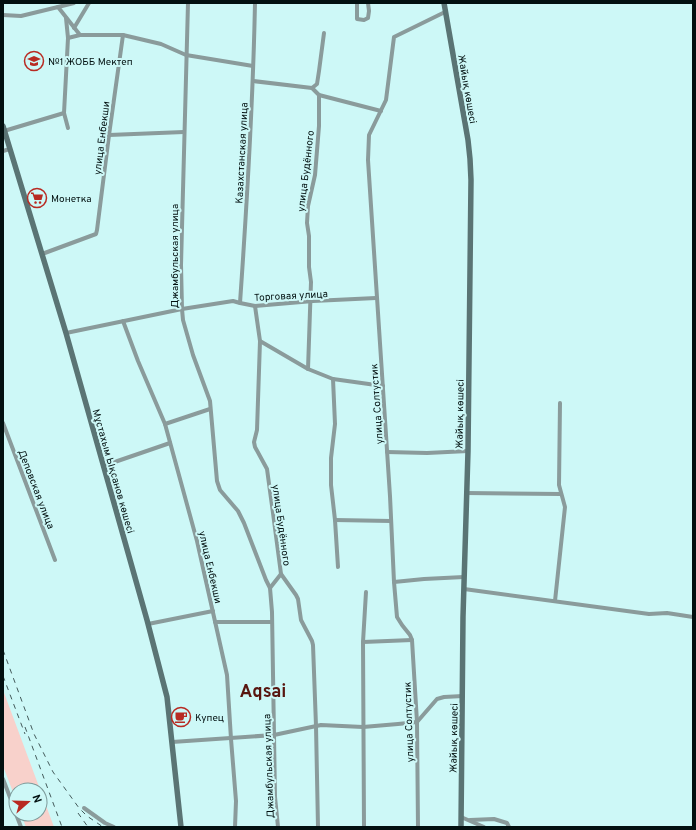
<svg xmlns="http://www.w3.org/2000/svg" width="696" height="830" font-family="Overpass,sans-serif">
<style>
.green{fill:#f8d1cb}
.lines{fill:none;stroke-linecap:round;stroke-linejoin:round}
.street{stroke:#8a9b9b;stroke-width:4}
.secondary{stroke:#5a7474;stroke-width:5.5}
.rail{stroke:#435a5a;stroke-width:1;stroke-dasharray:5 5;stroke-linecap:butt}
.labels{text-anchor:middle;stroke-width:4;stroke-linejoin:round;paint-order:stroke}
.poi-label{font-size:10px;fill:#021010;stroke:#cdf8f7;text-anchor:start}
.street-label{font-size:10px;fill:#021010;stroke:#cdf8f7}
.town-label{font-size:18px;font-weight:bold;fill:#58150f;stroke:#cdf8f7}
</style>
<rect width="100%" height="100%" fill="#cdf8f7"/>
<!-- green -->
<polygon class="green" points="3,690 54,827 26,827 21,814 40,814 40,790 16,790 16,800 3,766"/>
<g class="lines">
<!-- street -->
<g class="street">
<polyline points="188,3 181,265 182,309 183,320 193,355 210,401 217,481 220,490 238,511 244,523 266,580 270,588 272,612 275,797 278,827"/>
<polyline points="357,3 357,19 364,20 368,18 369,11 368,3"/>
<polyline points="58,7 74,3"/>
<polyline points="3,15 21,16 58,7 80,35"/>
<polyline points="66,18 68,38 80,35 123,35 161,44 186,55 253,66"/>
<polyline points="74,28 89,3"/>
<polyline points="253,81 312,88 319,95 381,111"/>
<polyline points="312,88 317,84 319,71 324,33"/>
<polyline points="68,128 64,113 68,38"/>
<polyline points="4,131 64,113"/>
<polyline points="109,135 184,132"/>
<polyline points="3,151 10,149"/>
<polyline points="42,254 96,234 97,230 109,135 123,35"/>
<path d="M240,303C247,203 253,103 255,3"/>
<polyline points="255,306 260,341 308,369 333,379 383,386"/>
<polyline points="123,321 138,361 165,424 197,541 227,675 231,739 236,801 235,827"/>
<polyline points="66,333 182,309 233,301 240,303 255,306 313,301 376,298"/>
<polyline points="260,341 257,430 254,442 255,447 267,469 273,513 281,574 296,595 298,599 301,620 312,641 313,645 316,726 318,827"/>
<polyline points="308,369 311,282 309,267 309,236 307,223 308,206 315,175 319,126 319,95"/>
<polyline points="333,379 335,424 331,458 331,485 335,520 338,567"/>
<polyline points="3,423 55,560"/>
<polyline points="165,424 210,409"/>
<polyline points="387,452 427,453 468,451"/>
<polyline points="103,466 170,443"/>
<polyline points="466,493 561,494"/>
<polyline points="335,520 391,521"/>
<polyline points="394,582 424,579 464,577"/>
<polyline points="270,588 281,574"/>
<polyline points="464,589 649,614 667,613 693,617"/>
<polyline points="555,601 565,507 559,485 560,403"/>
<polyline points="215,622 272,622"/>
<polyline points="148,624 213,611"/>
<polyline points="363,642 412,640"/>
<polyline points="172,742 274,735 321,725 363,727 398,724 417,722 437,699 444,697 463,696"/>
<polyline points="3,779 16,813"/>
<polyline points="84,808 105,823 114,827"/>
<polyline points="16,814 21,827"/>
<polyline points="461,817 484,827"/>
<polyline points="470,820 494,819 507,823 509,827"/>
<polyline points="364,827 363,642 366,592"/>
<polyline points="418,827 417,722 412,640 410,635 402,625 397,617 394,582 390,496 368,160 369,135 386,100 394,37 445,12"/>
</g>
<!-- secondary -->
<g class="secondary">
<polyline points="444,3 468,140 470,159 471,180 468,451 463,617 461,827"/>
<polyline points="3,126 66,333 147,620 167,697 181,827"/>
</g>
<!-- rail -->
<g class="rail">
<polyline points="3,650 34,734 53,772 79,808 87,816 103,827"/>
<polyline points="3,676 25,734"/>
<polyline points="25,727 62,827"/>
<polyline points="78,813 88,827"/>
</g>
</g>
<!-- icons -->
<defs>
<symbol id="school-ring" viewBox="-11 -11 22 22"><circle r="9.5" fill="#cdf8f7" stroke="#b82a22" stroke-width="1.5"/><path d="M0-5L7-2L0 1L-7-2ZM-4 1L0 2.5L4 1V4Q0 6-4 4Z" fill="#b82a22"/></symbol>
<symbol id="supermarket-ring" viewBox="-11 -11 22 22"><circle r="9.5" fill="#cdf8f7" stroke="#b82a22" stroke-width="1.5"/><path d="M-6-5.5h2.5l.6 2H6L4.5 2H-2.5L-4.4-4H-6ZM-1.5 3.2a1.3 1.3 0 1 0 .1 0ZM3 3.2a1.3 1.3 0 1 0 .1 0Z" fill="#b82a22"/></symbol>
<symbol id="cafe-ring" viewBox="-11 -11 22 22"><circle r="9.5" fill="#cdf8f7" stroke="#b82a22" stroke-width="1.5"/><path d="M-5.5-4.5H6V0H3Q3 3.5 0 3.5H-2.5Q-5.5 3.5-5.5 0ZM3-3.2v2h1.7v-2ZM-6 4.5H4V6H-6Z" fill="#b82a22"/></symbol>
</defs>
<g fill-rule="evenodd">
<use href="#school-ring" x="23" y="50" width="22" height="22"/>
<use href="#supermarket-ring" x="26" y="187" width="22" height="22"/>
<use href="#cafe-ring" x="170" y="706" width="22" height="22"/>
</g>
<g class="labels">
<!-- poi labels -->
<g class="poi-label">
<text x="48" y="65">№1 ЖОББ Мектеп</text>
<text x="51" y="202">Монетка</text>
<text x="195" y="721">Купец</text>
</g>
<!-- street labels -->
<g class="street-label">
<text transform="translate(468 89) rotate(80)" y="4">Жайық көшесі</text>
<text transform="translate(101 138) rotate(-83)" y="4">улица Енбекши</text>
<text transform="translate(241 153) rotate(-87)" y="4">Казахстанская улица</text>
<text transform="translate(305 171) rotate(-83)" y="4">улица Будённого</text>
<text transform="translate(174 256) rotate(-90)" y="4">Джамбульская улица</text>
<text transform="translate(291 295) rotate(-3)" y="4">Торговая улица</text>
<text transform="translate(376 404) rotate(-94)" y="4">улица Солтустик</text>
<text transform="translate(459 414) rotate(-89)" y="4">Жайық көшесі</text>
<text transform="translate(114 471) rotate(74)" y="4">Мұстахым Ықсанов көшесі</text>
<text transform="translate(37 489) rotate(69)" y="4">Деповская улица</text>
<text transform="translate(282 525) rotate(82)" y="4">улица Будённого</text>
<text transform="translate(211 567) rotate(77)" y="4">улица Енбекши</text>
<text transform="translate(408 722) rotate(-92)" y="4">улица Солтустик</text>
<text transform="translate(453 738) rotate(-89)" y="4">Жайық көшесі</text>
<text transform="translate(268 766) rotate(-92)" y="4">Джамбульская улица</text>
</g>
<!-- town labels -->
<g class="town-label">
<text x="263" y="697">Aqsai</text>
</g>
</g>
<!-- border -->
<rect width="696" height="830" fill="none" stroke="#021010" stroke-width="8"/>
<!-- north arrow -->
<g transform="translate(28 802) rotate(70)"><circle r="19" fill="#cdf8f7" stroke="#7c9b9b"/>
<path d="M0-3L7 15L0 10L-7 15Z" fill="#b82a22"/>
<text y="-6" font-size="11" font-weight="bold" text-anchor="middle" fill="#021010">N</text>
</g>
</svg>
